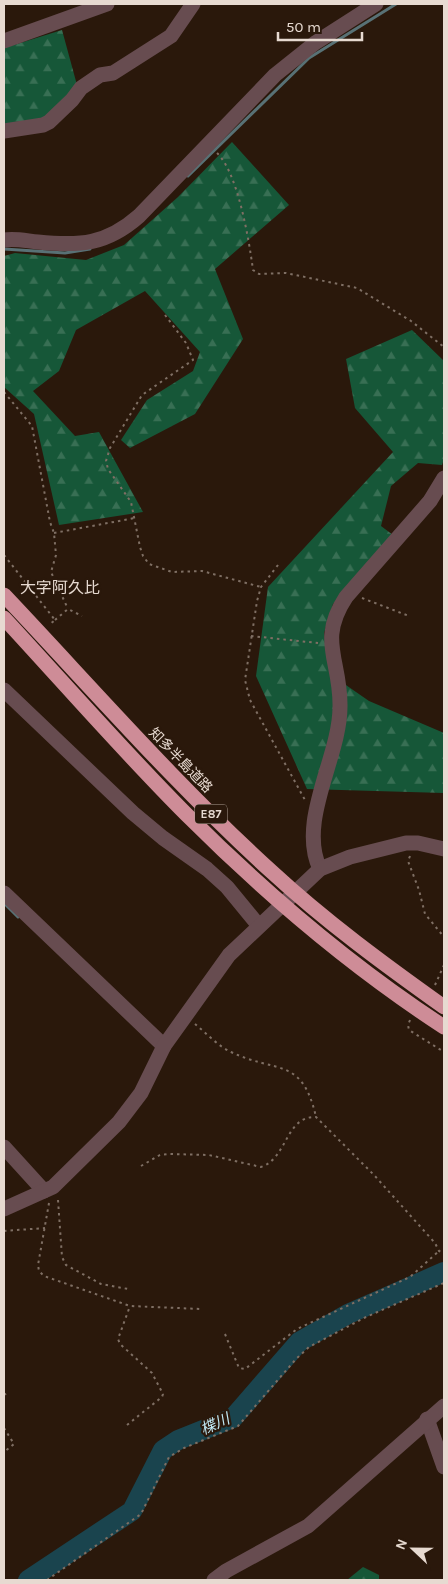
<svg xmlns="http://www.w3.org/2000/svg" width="448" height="1584" font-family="Karla,'Noto Sans JP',sans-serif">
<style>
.forest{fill:url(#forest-firs)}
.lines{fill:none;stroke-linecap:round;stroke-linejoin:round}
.stream{stroke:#587175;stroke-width:3}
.river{stroke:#1a444e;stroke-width:20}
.path{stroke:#7f6f64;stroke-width:2;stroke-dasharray:2.5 4;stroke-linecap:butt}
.minor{stroke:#674c50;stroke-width:15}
.highway{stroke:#ce8c97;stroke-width:15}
.labels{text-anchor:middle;stroke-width:4.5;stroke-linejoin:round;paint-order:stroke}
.shield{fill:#2a180b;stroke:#aea096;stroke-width:1}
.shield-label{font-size:12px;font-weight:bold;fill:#e7dad1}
.street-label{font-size:14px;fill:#e7dad1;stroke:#2a180b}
.water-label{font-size:15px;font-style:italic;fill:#c2eaf6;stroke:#2a180b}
.quarter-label{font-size:16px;fill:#e7dad1;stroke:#2a180b}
</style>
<defs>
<pattern id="forest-firs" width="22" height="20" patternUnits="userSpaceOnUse" patternTransform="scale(1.25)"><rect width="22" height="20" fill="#165738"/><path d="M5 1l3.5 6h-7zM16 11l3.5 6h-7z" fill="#386f54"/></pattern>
</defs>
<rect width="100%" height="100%" fill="#2a180b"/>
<!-- forest -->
<g class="forest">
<polygon points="62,30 77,85 39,123 4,126 4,48"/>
<polygon points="232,142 289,205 215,269 243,339 195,414 130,448 121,440 147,400 193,371 200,352 145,291 76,330 59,371 33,391 75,436 99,432 143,512 59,525 34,414 4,387 4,256 15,253 86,260 124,245 178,197"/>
<polygon points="412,330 444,361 444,459 442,465 418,463 391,486 381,526 393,535 333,604 324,633 330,674 369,701 444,733 444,793 307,789 256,676 268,587 393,452 355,408 346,359"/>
<polygon points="363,1567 379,1575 379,1580 347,1580"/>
</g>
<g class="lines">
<!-- stream -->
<g class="stream">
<polyline points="188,176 309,58 396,4"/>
<polyline points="4,249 65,253 90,249"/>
<polyline points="4,903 18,917"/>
</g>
<!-- river -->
<polyline class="river" points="28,1580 132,1511 163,1450 178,1440 233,1418 299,1342 348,1314 444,1272"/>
<!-- path -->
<g class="path">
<path d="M217,153C238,173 249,240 253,270L259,274L286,273L357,288L411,321L444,347"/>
<polyline points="165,315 186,343 193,360 142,395 110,448 106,461 108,469 131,502 140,547 143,556 149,564 172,572 202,571 261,587"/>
<polyline points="4,392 32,426 50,522 54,533 56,555 51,572 68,609"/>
<polyline points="54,533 135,518"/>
<polyline points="4,555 55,620 49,625"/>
<polyline points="278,565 261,587 257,601 245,680 250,700 305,800"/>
<polyline points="362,598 409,616"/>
<polyline points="55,620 68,609 82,616"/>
<polyline points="251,636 318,643"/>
<polyline points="410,856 408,861 419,890 425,914 444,937"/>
<polyline points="435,985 444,965"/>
<polyline points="410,1020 408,1025 409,1030 444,1052"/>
<path d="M195,1024C206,1033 218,1046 231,1052C277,1074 302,1056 316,1117"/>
<path d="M141,1166L160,1155L169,1154L209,1155L261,1167C288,1158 285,1116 316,1117L374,1175L435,1243L439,1251L444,1253"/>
<polyline points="58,1200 62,1257 66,1265 101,1284 128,1289"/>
<polyline points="49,1203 38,1265 39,1271 44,1276 130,1306 201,1309"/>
<polyline points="4,1231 45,1228"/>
<polyline points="225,1334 239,1368 245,1369 297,1329 410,1277 439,1251"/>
<polyline points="4,1395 7,1393"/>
<polyline points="127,1425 162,1397 163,1394 152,1373 120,1344 118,1339 130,1306"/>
<polyline points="4,1428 14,1444 4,1452"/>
<polyline points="47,1580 141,1514 169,1457 184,1448 238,1426 296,1359 309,1347 366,1317 444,1283"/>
</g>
<!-- minor -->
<g class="minor">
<polyline points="4,41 107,4"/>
<polyline points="4,131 43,125 49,122 72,100 81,88 100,75 113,73 171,36 193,4"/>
<path d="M4,240C15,238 27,241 38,242C80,246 106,245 139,216L275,75L315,43L376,4"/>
<polyline points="4,690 133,813 163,838 207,869 227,887 259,926"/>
<path d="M320,869C297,821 340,757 340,707C341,660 317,641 346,597L430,501L444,478"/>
<polyline points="4,893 164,1046"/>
<polyline points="4,1147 44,1191"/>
<polyline points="4,1209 53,1187 119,1122 141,1093 164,1046 229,955 320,869 350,857 406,843 418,843 444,849"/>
<polyline points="427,1419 444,1467"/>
<polyline points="214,1580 226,1571 308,1526 444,1406"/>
</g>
<!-- highway -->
<g class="highway">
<path d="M4,595C92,688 176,785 272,872C325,921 385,965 444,1007"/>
<path d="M4,618C65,684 124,752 187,815C265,893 352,967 444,1027"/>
</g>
</g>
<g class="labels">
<!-- shield labels -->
<rect class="shield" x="195" y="804.5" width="32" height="19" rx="4"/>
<g class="shield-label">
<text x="211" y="818">E87</text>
</g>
<!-- street labels -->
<g class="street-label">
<text transform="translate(181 760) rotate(46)" y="5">知多半島道路</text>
</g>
<!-- water labels -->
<g class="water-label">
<text transform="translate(215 1424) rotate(-24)" y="5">楪川</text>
</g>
<!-- quarter labels -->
<g class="quarter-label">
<text x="60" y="593">大字阿久比</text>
</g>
</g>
<!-- border -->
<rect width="448" height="1584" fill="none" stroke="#e7dad1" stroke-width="10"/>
<!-- north arrow -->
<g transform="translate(413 1549) rotate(292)" stroke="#2a180b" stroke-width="4" paint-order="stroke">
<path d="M0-4L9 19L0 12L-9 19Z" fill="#e7dad1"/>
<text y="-8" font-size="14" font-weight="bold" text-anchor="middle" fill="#e7dad1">N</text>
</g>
<!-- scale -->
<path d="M278 32v8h84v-8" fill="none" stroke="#e7dad1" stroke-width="2.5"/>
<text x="286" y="32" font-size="15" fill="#e7dad1" stroke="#2a180b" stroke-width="4" paint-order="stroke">50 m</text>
</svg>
